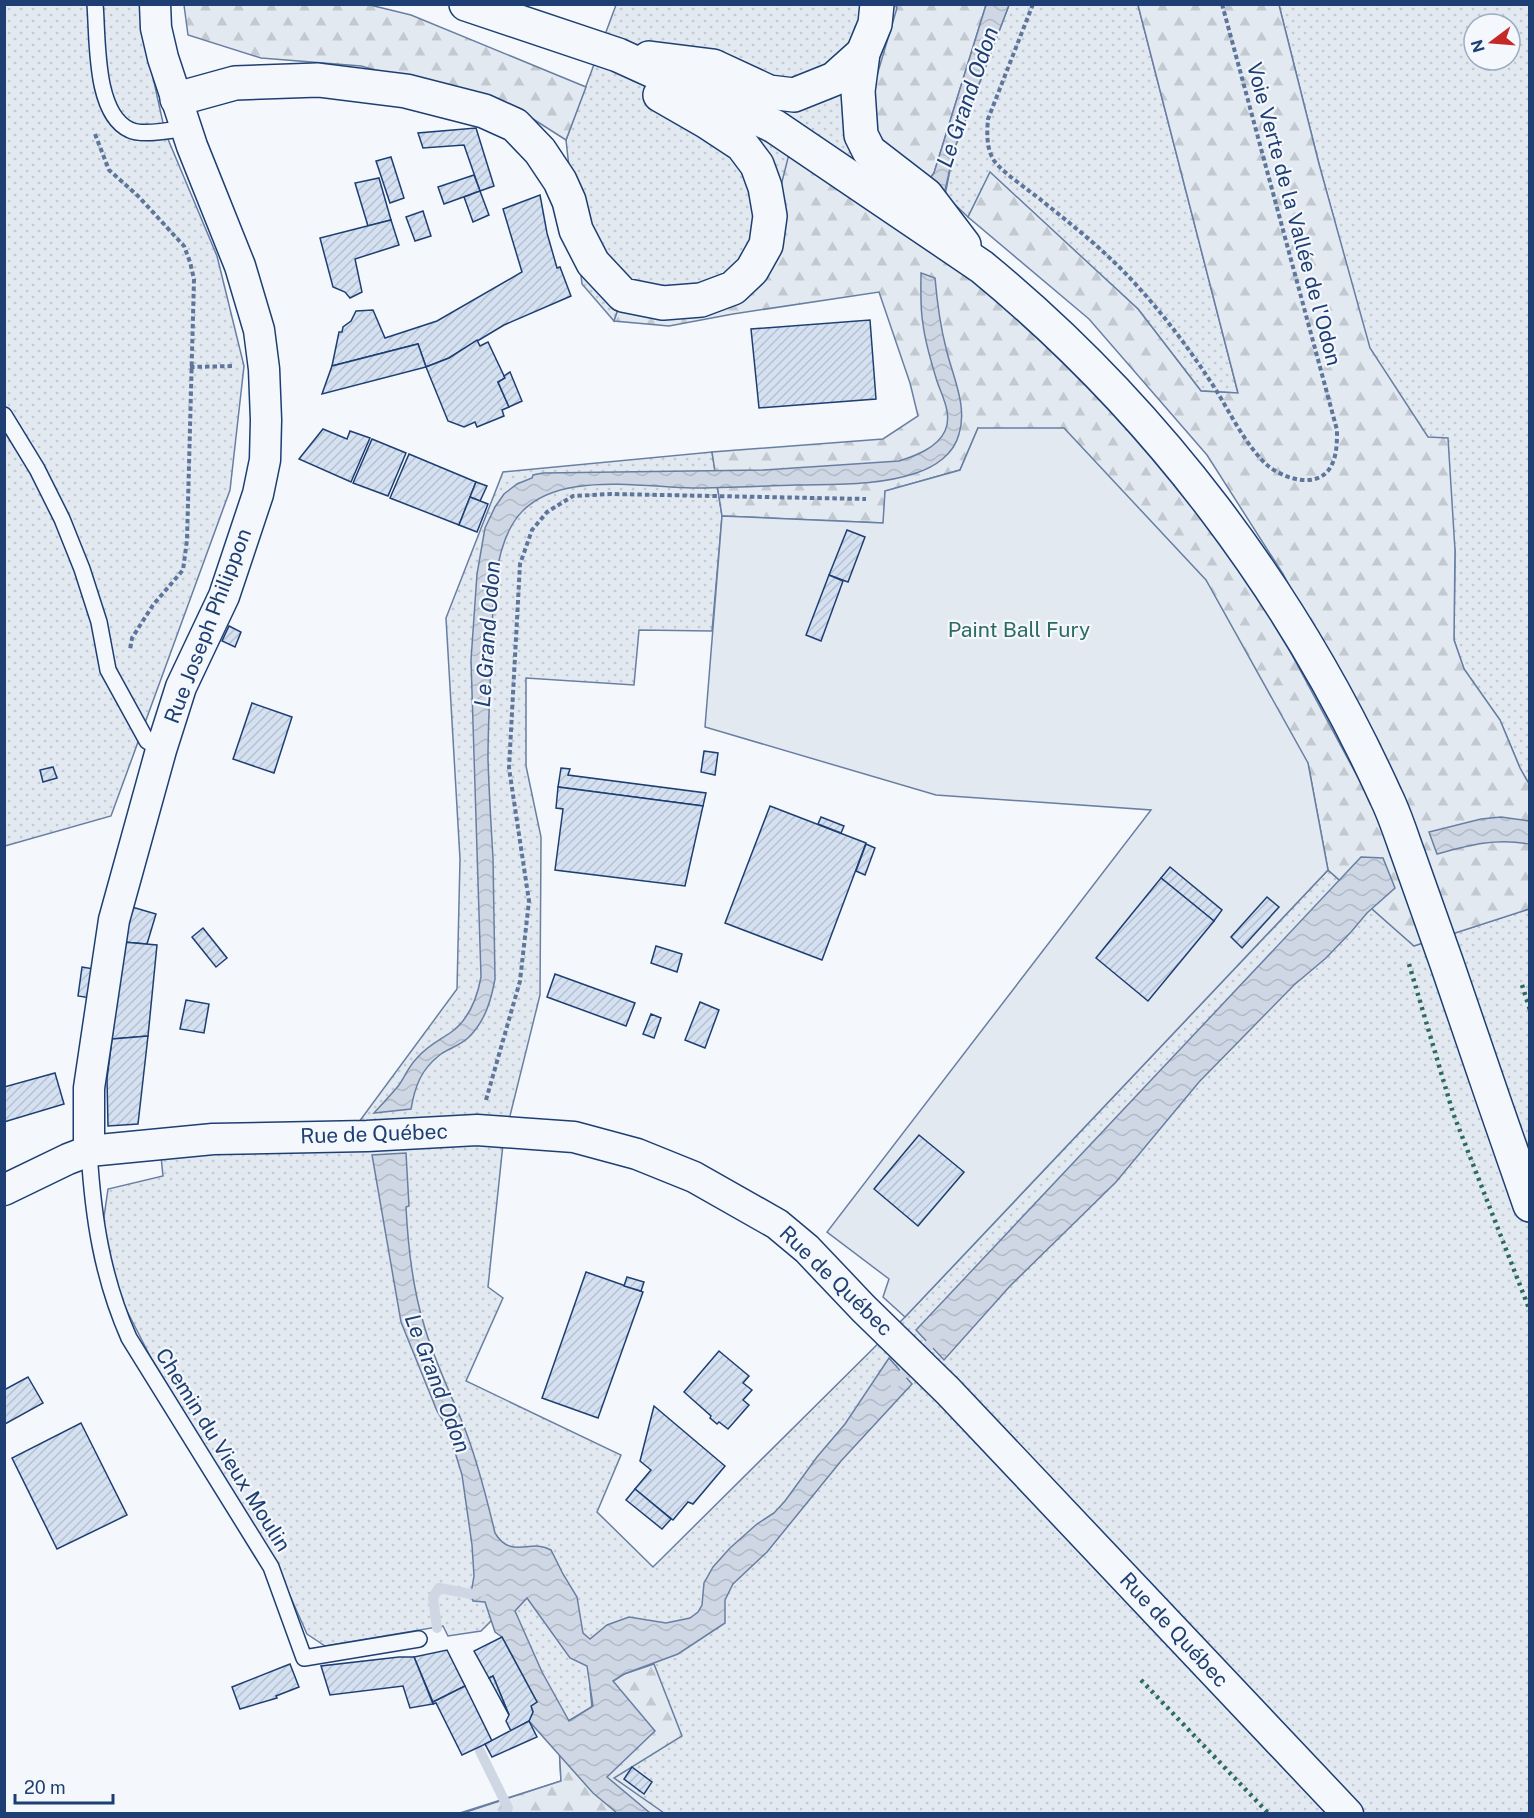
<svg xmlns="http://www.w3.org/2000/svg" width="1534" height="1818" font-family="'Public Sans',sans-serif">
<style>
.grass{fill:url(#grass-dots);stroke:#687fa3;stroke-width:1.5;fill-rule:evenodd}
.forest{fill:url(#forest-firs);stroke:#687fa3;stroke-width:1.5}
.park{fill:#e3e9f0;stroke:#687fa3;stroke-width:1.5}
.water{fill:url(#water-waves);stroke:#687fa3;stroke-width:1.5;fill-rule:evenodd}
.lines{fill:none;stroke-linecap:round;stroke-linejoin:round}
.stream{stroke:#cfd7e4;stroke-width:10}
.building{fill:url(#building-hatch);stroke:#1d3f73;stroke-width:1.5}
.service-casing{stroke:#1d3f73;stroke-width:18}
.minor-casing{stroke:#1d3f73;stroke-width:33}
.secondary-casing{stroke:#1d3f73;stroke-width:36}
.path{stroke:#5e769c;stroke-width:4;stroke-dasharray:4.5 3;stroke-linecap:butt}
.service{stroke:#f4f7fb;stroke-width:15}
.minor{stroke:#f4f7fb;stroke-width:30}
.secondary{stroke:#f4f7fb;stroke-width:33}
.hedge{stroke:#2c6c60;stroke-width:4.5;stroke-dasharray:3 4.5;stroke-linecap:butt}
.labels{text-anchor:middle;stroke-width:4.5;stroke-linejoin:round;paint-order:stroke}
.street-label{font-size:21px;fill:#1d3f73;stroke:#f4f7fb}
.park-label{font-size:21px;fill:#2c6c60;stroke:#f4f7fb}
.water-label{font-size:22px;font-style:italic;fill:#1d3f73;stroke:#f4f7fb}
</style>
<defs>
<pattern id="grass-dots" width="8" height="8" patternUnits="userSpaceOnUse" patternTransform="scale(1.5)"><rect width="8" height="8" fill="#e3e9f0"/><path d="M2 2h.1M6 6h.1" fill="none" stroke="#c2c9d1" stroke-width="1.8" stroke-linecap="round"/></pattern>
<pattern id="forest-firs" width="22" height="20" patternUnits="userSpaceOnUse" patternTransform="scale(1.5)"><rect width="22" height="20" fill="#e3e9f0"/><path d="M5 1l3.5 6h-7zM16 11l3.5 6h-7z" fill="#c2c9d1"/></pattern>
<pattern id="water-waves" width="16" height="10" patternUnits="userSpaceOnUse" patternTransform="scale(1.5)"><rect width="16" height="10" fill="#cfd7e4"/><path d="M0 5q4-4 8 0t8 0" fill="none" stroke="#b1bac7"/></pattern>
<pattern id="building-hatch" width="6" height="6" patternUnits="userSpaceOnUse" patternTransform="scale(1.5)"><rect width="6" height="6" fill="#d5e0f0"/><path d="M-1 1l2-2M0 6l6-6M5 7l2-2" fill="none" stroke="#b6c1d1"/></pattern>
</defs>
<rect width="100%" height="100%" fill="#f4f7fb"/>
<!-- grass -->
<g class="grass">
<polygon points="5,5 143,5 148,55 165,132 217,256 244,366 230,490 111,816 5,846"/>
<polygon points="616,5 896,5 925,185 766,245 733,288 623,295 614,321 582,284 566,140"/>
<polygon points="1009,5 1138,5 1238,393 1201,391 1138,309 990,173 968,217 945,195 954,150"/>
<path d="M1279,5H1529V784L1520,768L1500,720L1464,669L1454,640L1455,550L1428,437L1387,414L1319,164ZM1474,24H1510V60H1474Z"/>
<polygon points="712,452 722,516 712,631 639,630 634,685 526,678 526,766 541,837 540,995 503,1144 488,1287 503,1298 466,1381 621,1455 597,1512 653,1567 905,1317 1328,870 1414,946 1529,909 1529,1813 460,1813 561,1781 558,1727 500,1612 481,1631 448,1636 443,1626 325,1646 307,1634 276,1564 150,1356 126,1309 113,1277 103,1224 108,1189 163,1176 161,1156 342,1145 457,989 460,859 446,618 503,472"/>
</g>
<!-- forest -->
<g class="forest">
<polygon points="184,5 370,5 411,15 586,87 566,140 519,110 361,66 261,58 188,35"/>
<polygon points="896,5 986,5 934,173 925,185 875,141 872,92 897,8"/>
<polygon points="1138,5 1279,5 1319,164 1370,348 1428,437 1448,438 1455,550 1454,640 1464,669 1500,720 1520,768 1529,784 1529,909 1446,936 1359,718 1283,574 1207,455 1089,319 968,217 990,172 1138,309 1201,391 1238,393"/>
<polygon points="789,154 991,290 1159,453 1247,571 1384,826 1423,943 1414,946 1328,870 1308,763 978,428 960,470 885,491 884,523 722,516 712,452 883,439 918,416 910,383 879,292 733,314 669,326 614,321 623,295 701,300 766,245"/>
<polygon points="654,1664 682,1736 614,1778 664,1813 460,1814 561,1781 558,1727 592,1707 590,1687 613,1681 624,1674"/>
</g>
<!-- park -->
<polygon class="park" points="978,428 1064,428 1206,580 1308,763 1328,870 905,1317 883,1297 889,1279 827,1232 1151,810 936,795 705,727 722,516 883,523 885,491 960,470"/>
<!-- water -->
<g class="water">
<polygon points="986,5 1009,5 954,150 944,195 925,185 934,173"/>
<path d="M921,273L935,278C937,301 940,325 946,348C952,375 968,406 959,434C954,454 935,467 916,473C878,486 836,484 796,485C761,486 726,488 692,488C638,487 544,468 512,525C491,561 493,618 491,660C490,693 488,726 488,759C489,792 491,825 493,858C494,898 494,939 495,979C491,1001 485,1021 469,1037C461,1045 450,1048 441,1054C421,1069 415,1086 411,1109L374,1113C382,1104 391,1095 399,1085C405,1076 409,1066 417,1058C427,1046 438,1041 450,1033C469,1020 477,999 481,977L471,660L477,574L485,528L495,507L504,494L517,484L532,478L533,475L543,473L764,470L899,461C915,456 937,448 945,431C953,413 941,395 936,378C931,361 925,342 923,324C920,308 921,290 921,273Z"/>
<path d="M1501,817L1529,821V844C1495,838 1470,845 1437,854L1429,832L1481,819Z"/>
<polygon points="1361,857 1383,858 1395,888 1367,913 1351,932 1326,958 1294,985 1199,1082 1116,1182 1010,1286 944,1360 916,1330"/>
<path d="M406,1153L409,1206L406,1207C408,1247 412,1286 424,1325C433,1357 448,1388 461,1419C476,1455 486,1495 495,1533C511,1560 531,1538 551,1550L563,1574L577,1597L583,1633L590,1639L607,1625L629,1617L666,1623L690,1618L698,1612L702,1605L704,1583L713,1567L730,1548L757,1524L774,1513L785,1501L817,1457L845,1424L889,1358L912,1384L841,1461L767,1552L733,1584L725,1600V1623L678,1654L624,1674L613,1681L655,1731L607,1777L650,1813H617L593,1793L529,1721L533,1712L531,1706L537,1702L502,1637L495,1632L485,1602L473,1601L471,1594L474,1576L472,1545L462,1475L448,1429L437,1411L401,1322L372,1155ZM527,1598L570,1658L587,1666L593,1706L569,1721L542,1672L515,1611Z"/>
</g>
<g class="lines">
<!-- stream -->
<g class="stream">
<polyline points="895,1383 939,1334"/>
<polyline points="437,1628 433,1597 439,1588 471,1594 483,1591"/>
<polyline points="480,1751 508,1808 503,1814"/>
</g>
</g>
<!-- building -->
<g class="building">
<polygon points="476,128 494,186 480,191 464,145 423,148 418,133"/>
<polygon points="391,157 404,198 390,203 376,161"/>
<polygon points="474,175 480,191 444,204 438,187"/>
<polygon points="379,178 391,220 368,226 355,183"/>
<polygon points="480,191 489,215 473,222 464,197"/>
<polygon points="540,195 547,233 557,268 560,267 571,296 504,325 449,358 426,367 418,344 332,366 339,332 342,332 343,327 351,321 356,311 373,310 385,338 437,321 522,272 503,209"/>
<polygon points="423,211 431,236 415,241 406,217"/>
<polygon points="391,220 399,245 355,259 362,292 350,298 345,292 333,287 320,238"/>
<polygon points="870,320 876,399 759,408 751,329"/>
<polygon points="477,340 480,346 488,342 505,378 498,382 509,407 502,410 504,416 477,427 475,422 464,427 448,421 426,367 449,358"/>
<polygon points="418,344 426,367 322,394 332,366"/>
<polygon points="510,372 522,401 509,407 498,382 505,378 504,376"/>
<polygon points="323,429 347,439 350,431 370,438 351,482 299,459"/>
<polygon points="372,439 406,453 388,496 353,483"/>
<polygon points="409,454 476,482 459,525 390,498"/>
<polygon points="476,482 487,486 480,501 470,497"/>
<polygon points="470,497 488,504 477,532 459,525"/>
<polygon points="847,530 865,537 848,582 829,575"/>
<polygon points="829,575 843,581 821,641 806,635"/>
<polygon points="229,626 241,632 235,647 222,641"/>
<polygon points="252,703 292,717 274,773 233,759"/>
<polygon points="704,751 718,753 715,775 701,772"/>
<polygon points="53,767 57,778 43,782 40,770"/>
<polygon points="561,768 570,769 568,775 706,793 703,806 558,787"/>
<polygon points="558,787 703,806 685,886 555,870 563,809 556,808"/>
<polygon points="770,806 866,843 822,960 725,923"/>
<polygon points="821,817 844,826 841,833 818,824"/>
<polygon points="866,844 875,848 865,875 856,871"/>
<polygon points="1170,867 1222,910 1214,921 1161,878"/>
<polygon points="1161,878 1214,921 1148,1001 1096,958"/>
<polygon points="1267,897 1279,907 1242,948 1231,937"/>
<polygon points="132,907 156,914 147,944 123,942"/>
<polygon points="203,928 227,958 216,967 192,937"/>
<polygon points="123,942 157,945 148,1036 112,1039"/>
<polygon points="656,946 682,954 677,972 651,963"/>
<polygon points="82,967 94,969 90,998 78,996"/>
<polygon points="555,974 635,1003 626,1026 547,997"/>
<polygon points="186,1000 209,1004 204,1033 180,1029"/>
<polygon points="700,1002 719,1010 705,1048 685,1040"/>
<polygon points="651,1014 661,1018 654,1038 643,1034"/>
<polygon points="148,1036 138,1124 108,1126 107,1079 112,1039"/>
<polygon points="55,1073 64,1104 4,1122 4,1087"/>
<polygon points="919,1135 964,1172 918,1226 874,1189"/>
<polygon points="586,1272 643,1292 598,1418 542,1398"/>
<polygon points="627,1277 644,1282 641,1291 624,1286"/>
<polygon points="719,1351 749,1376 743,1383 752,1390 743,1400 749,1405 728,1429 719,1422 717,1424 710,1418 711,1416 684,1392"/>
<polygon points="28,1377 43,1403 5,1424 4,1390"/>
<polygon points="654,1406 725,1466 693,1504 688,1502 673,1520 635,1489 651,1470 640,1461"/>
<polygon points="81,1423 127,1515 57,1549 12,1458"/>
<polygon points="635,1489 671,1519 662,1529 626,1500"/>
<polygon points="502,1637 537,1702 531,1706 533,1712 529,1721 511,1731 506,1721 509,1715 493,1676 489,1678 474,1651"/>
<polygon points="447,1650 465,1686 433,1702 414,1657"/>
<polygon points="399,1657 414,1657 433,1704 410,1708 403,1686 330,1695 321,1666"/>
<polygon points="290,1664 299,1687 276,1696 277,1698 240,1709 232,1687"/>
<polygon points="493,1676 509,1715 489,1678"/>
<polygon points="465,1686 492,1741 462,1755 436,1703 433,1704 433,1702"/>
<polygon points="529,1721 537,1737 492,1757 485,1744"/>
<polygon points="632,1767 652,1782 644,1794 624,1779"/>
</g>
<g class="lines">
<defs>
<g id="service">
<path d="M95,4C98,39 94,114 130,130C142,136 173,130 186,128"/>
<polyline points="4,415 37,469 62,519 82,569 99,622 108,670 147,741 161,750"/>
<path d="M89,1151C93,1217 102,1277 129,1338L271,1567L304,1658L419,1639"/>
</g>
<g id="minor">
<polyline points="89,1151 89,1088 114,920 161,750 181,687 224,596 258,494 265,460 266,420 264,369 259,330 240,266 192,146 163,58 156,28 155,4"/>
<polyline points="4,1190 68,1159 89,1151 213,1139 367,1136 477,1130 574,1137 637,1154 694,1177 777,1224 807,1249 863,1308 948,1391 1348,1814"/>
</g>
<g id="secondary">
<path d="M466,4L618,55L774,126L982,267C1156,410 1293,592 1386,797C1395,815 1401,835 1408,854C1421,890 1434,927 1447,964C1474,1044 1502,1125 1530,1205"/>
<polyline points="877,4 875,24 863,53 858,91 861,135 869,151 926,195 964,245"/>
<polyline points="649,58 713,66 769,92 794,95 834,79 863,53"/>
<polyline points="177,99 235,83 318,80 406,91 484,111 515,125 540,151 560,181 569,201 576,230 593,263 623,295 663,303 701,300 733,288 752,270 766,245 770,216 765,187 757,165 742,145 707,122 660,95"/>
</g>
</defs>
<!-- service casing -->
<use href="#service" class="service-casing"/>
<!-- minor casing -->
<use href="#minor" class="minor-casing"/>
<!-- secondary casing -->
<use href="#secondary" class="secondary-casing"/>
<!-- path -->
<g class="path">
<path d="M1033,4L988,119C987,132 986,146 993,159C999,170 1030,191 1041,200C1076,228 1110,255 1139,288C1168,320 1193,354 1216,390C1230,413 1247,447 1267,465C1285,480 1322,491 1333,462C1337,452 1337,441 1337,430L1222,4"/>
<polyline points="95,134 109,170 138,196 184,246 190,262 194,279 187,540 183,570 153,605 132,638 130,650"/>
<polyline points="190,367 234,366"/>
<polyline points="486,1100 520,981 529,901 509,768 520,564 532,530 547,512 573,496 611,494 866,499"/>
</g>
<!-- service -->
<use href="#service" class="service"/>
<!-- minor -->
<use href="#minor" class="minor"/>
<!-- secondary -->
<use href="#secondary" class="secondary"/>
<!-- hedge -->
<g class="hedge">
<polyline points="1409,964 1453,1113 1530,1311"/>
<polyline points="1522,985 1530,1010"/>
<polyline points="1141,1680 1269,1814"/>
</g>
</g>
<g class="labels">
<!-- street labels -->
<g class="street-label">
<text transform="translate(1294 214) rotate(75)" y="7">Voie Verte de la Vallée de l'Odon</text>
<text transform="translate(208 626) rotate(-69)" y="7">Rue Joseph Philippon</text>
<text transform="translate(374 1134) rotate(-2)" y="7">Rue de Québec</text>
<text transform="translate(836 1281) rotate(44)" y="7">Rue de Québec</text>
<text transform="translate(223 1450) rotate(58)" y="7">Chemin du Vieux Moulin</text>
<text transform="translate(1174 1630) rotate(47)" y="7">Rue de Québec</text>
</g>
<!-- park labels -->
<g class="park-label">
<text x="1019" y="637">Paint Ball Fury</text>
</g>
<!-- water labels -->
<g class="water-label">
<text transform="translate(967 97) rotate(-71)" y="8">Le Grand Odon</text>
<text transform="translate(487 634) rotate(-86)" y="8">Le Grand Odon</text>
<text transform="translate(438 1383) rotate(69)" y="8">Le Grand Odon</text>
</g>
</g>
<!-- border -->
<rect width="1534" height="1818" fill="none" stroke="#1d3f73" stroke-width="12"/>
<!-- north arrow -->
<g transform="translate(1492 42) rotate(254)"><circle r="28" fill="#f4f7fb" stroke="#9eadc5" stroke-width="1.5"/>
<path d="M0-4.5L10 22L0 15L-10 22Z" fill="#c62828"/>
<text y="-9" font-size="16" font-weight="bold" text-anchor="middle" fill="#1d3f73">N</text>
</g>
<!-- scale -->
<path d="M15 1794v9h98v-9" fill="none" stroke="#1d3f73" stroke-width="3"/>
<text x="24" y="1794" font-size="18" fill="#1d3f73" stroke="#f4f7fb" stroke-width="4.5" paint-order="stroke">20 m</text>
</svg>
